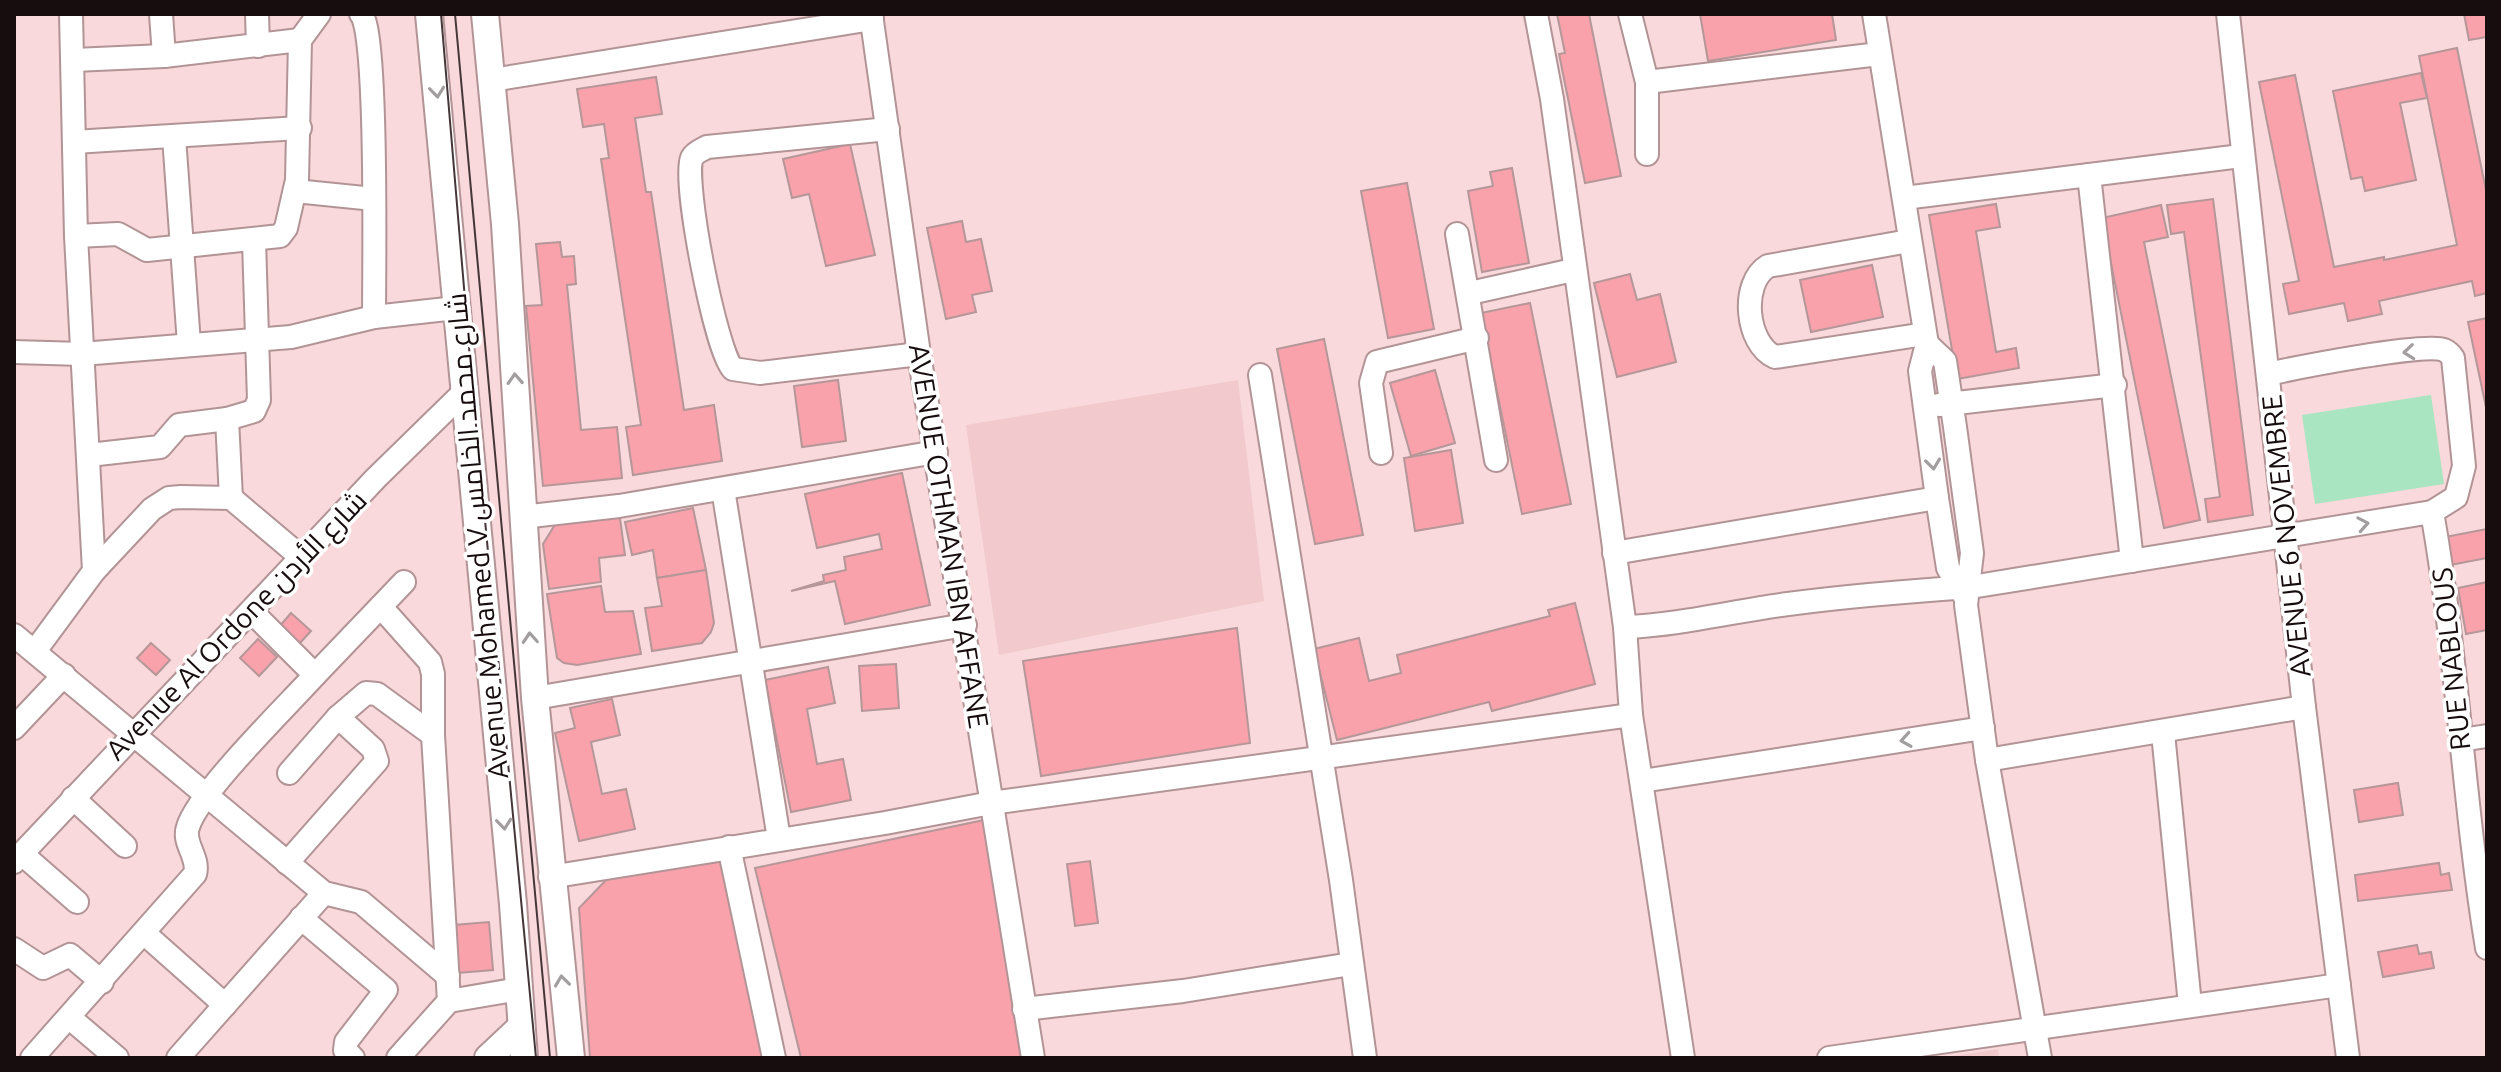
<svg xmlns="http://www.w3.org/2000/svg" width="2501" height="1072" font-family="Ubuntu,Cairo,sans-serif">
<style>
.built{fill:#f2c9cc}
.green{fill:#a9e5c0}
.building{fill:#f9a2ab;stroke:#b59799;stroke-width:2}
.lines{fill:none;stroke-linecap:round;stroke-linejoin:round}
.minor-casing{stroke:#b29496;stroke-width:26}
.major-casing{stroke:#b29496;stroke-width:30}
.minor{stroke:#fff;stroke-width:22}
.major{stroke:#fff;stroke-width:26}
.tram{stroke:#453638;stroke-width:2}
.oneway{stroke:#a29e9f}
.labels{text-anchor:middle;stroke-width:7;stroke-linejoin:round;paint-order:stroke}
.street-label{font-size:28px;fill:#170d0e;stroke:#fff}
</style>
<rect width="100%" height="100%" fill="#f9d9db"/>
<!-- built -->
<g class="built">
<polygon points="1238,380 1264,601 999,655 966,425"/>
<polygon points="1998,1049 1999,1058 1942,1058"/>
</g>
<!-- green -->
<polygon class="green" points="2431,395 2444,484 2315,504 2302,415"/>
<!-- building -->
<g class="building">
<polygon points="1557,14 1589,14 1621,176 1585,183 1559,54 1565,53"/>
<polygon points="1700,14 1832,14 1836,40 1708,61"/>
<polygon points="2464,14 2487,14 2487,37 2469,40"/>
<polygon points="2457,48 2487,195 2487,293 2475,296 2472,281 2379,301 2382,314 2348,321 2344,303 2289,314 2283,284 2299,281 2259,82 2295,75 2334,267 2384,257 2384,260 2457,245 2419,56"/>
<polygon points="2421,73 2427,98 2400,103 2416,180 2365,191 2362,177 2351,179 2333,91"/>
<polygon points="656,77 662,114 635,118 646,192 651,192 684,410 714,405 722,461 633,475 626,427 641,425 601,159 609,158 604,124 583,127 577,89"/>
<polygon points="850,144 875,255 826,266 809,194 792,198 783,159"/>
<polygon points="1512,168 1529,263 1482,272 1468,191 1493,186 1490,172"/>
<polygon points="1407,183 1434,329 1388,338 1361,191"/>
<polygon points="2213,199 2253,515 2208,522 2205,499 2220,497 2184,232 2171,234 2167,205"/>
<polygon points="1996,204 2000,227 1976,231 1996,352 2016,348 2019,368 1957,379 1929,215"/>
<polygon points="2161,205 2168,237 2144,242 2200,520 2164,528 2102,218"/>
<polygon points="962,221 966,242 981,239 992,291 972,295 976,312 946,319 927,228"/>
<polygon points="560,242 562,257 574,256 576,284 567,285 581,430 617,427 622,478 543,486 526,306 542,305 536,244"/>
<polygon points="1872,265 1883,317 1811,332 1800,280"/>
<polygon points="1630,274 1637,300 1660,294 1676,362 1617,377 1594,283"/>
<polygon points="1530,303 1571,504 1522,514 1481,313"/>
<polygon points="2487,318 2487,412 2468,322"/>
<polygon points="1324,339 1363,535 1315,544 1277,349"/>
<polygon points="1435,370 1455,443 1411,456 1390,383"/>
<polygon points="838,380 846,441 802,447 794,386"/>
<polygon points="1451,450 1463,523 1415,531 1404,458"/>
<polygon points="902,473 930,605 845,624 835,581 791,591 824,581 823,575 846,570 844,557 882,549 879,534 817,548 805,494"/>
<polygon points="693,508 706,570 657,578 653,550 632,555 625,522"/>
<polygon points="619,511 625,555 599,558 601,582 549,589 543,544 556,523"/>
<polygon points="2487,529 2487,558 2450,565 2445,537"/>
<polygon points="706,570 714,623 711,632 702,643 652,651 645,608 662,606 657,578"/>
<polygon points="2487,582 2487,630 2466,634 2458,588"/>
<polygon points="601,586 605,612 633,611 641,654 577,665 564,663 557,658 547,594"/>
<polygon points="1575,603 1595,684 1492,711 1489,702 1337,740 1314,649 1359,638 1369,681 1401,673 1397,655 1550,616 1548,610"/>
<polygon points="291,613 311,631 299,644 279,627"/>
<polygon points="1237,628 1250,743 1041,776 1023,661"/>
<polygon points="258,639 277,657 259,676 240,658"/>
<polygon points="151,643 170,660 156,675 137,658"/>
<polygon points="896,664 899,708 862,711 859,666"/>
<polygon points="828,667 835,703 807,709 817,764 843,759 851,800 791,812 765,680"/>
<polygon points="612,699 620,735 591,742 602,794 626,789 635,829 579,841 555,733 575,728 570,708"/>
<polygon points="2398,783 2403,815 2359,822 2354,790"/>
<polygon points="984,820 1021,1058 801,1058 755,868"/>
<polygon points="724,861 765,1058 590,1058 579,908 608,878"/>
<polygon points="1090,861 1098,923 1075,926 1067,864"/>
<polygon points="2439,863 2441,875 2449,873 2452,890 2358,901 2355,875"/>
<polygon points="489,922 493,970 458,973 454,925"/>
<polygon points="2417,945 2419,954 2431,952 2434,968 2383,977 2378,952"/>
</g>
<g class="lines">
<defs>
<g id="minor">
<polyline points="161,14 164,56"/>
<polyline points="257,14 258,46"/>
<path d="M361,14C378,30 374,277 374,317"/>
<polyline points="871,14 919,354 1033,1058"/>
<polyline points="1536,14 1552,99 1625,627 1631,715 1683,1058"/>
<polyline points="1630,14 1647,82 1879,54"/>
<polyline points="1874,14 1927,344 1920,371 1937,498 1948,568 1965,597"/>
<polyline points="2228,14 2304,707 2348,1058"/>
<polyline points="74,60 164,56 300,40"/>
<polyline points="492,80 872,19"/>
<polyline points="1647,82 1647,154"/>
<path d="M888,129L707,147C702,150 695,152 692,158C682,179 716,353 733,369L760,373L919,354"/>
<polyline points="174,137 189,344"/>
<polyline points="74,142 300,128"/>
<polyline points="2089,175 2132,561"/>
<polyline points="295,191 374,199"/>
<polyline points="1904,198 2241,156"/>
<polyline points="1457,234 1496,460"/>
<polyline points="76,236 118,234 147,250 280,236 286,228 297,180 300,40 319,14"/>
<path d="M1909,241L1768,266C1740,283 1746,344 1775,357L1925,334"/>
<polyline points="1470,293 1573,270"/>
<polyline points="1927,344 1945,361 1955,427 1972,553 1966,605 1987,760 2040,1058"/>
<polyline points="14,352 82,354 291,337 374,317 456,308"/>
<polyline points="1260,375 1341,880 1365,1058"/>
<polyline points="1939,405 2115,385"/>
<polyline points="1381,453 1371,383 1377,362 1477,338"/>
<polyline points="89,455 160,447 179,425 227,419"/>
<polyline points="723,489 779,839"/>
<polyline points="231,498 227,419 254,411 259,400 254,241"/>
<path d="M2432,512C2458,657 2463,803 2487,948"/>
<polyline points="522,517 619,506 936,452"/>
<polyline points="1614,553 1937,498"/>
<polyline points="94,571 152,509 169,498 181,497 231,498 301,557"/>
<polyline points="381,607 430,662 433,674 433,735 449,1001 519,989"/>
<path d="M1625,627C1680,625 1734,611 1788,604C1849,596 1910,591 1971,587L2432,512L2456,497L2464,466L2453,358C2451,355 2449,352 2444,350C2425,342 2295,368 2268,374"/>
<polyline points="14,635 324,893 361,902 448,976"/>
<polyline points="35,651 94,571 76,236 71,14"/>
<polyline points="315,675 404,582"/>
<polyline points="535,698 965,625"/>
<polyline points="14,728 64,675"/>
<polyline points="2163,733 2190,1005"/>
<polyline points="2461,740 2487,736"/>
<polyline points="1987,760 2304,707"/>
<polyline points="289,773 338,717 366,693 377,694 433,735"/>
<polyline points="1642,781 1983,728"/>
<polyline points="73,798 125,846"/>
<polyline points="729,847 774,1058"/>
<polyline points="22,854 77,902"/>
<polyline points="14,862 376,478 463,393"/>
<polyline points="287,863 377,761 373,749 338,717"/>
<polyline points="550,877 885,823 991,803 1631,715"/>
<polyline points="301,918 386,990 346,1042 345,1050 353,1058"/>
<polyline points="145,934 225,1005"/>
<polyline points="14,949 43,968 70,955 102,982"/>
<polyline points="1024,1009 1183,991 1351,964"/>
<polyline points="70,1018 117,1058"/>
<path d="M32,1058L195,874C200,858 182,843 188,827C198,793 287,706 315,675L251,611"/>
<polyline points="178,1058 324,893"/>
<polyline points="398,1058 449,1001"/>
<polyline points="1829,1058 2339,985"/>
</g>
<g id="major">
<polyline points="429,14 513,904 524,1058"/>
<polyline points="485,14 505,224 535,698 571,1058"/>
<polyline points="488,1058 521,1027"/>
</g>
</defs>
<!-- minor casing -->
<use href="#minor" class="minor-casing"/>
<!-- major casing -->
<use href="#major" class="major-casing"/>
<!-- minor -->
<use href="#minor" class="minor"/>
<!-- major -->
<use href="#major" class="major"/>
<!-- tram -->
<g class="tram">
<polyline points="441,14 472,383 536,1058"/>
<polyline points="455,14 550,1058"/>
</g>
</g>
<!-- one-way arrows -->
<defs><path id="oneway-chevron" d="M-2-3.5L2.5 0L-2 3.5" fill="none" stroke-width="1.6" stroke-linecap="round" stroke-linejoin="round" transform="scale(2)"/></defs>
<g class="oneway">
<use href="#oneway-chevron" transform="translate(437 92) rotate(84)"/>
<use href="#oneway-chevron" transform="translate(2409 352) rotate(174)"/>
<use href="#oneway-chevron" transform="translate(515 379) rotate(-93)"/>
<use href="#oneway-chevron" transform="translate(1933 464) rotate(83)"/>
<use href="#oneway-chevron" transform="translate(2363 524) rotate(-10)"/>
<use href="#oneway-chevron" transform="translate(530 638) rotate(-94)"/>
<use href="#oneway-chevron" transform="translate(1906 740) rotate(171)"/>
<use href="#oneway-chevron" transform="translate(504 824) rotate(84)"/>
<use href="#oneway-chevron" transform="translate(562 981) rotate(-97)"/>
</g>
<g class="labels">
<!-- street labels -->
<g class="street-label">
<text transform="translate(477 536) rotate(-95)" y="10">Avenue Mohamed V شارع محمد الخامس</text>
<text transform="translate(949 536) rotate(81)" y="10">AVENUE OTHMAN IBN AFFANE</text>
<text transform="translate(2286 536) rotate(-96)" y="10">AVENUE 6 NOVEMBRE</text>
<text transform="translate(236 625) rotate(-46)" y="10">Avenue Al Ordone شارع الأردن</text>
<text transform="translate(2451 659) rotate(-96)" y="10">RUE NABLOUS</text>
</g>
</g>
<!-- border -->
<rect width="2501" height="1072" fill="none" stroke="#170d0e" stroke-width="32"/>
</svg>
